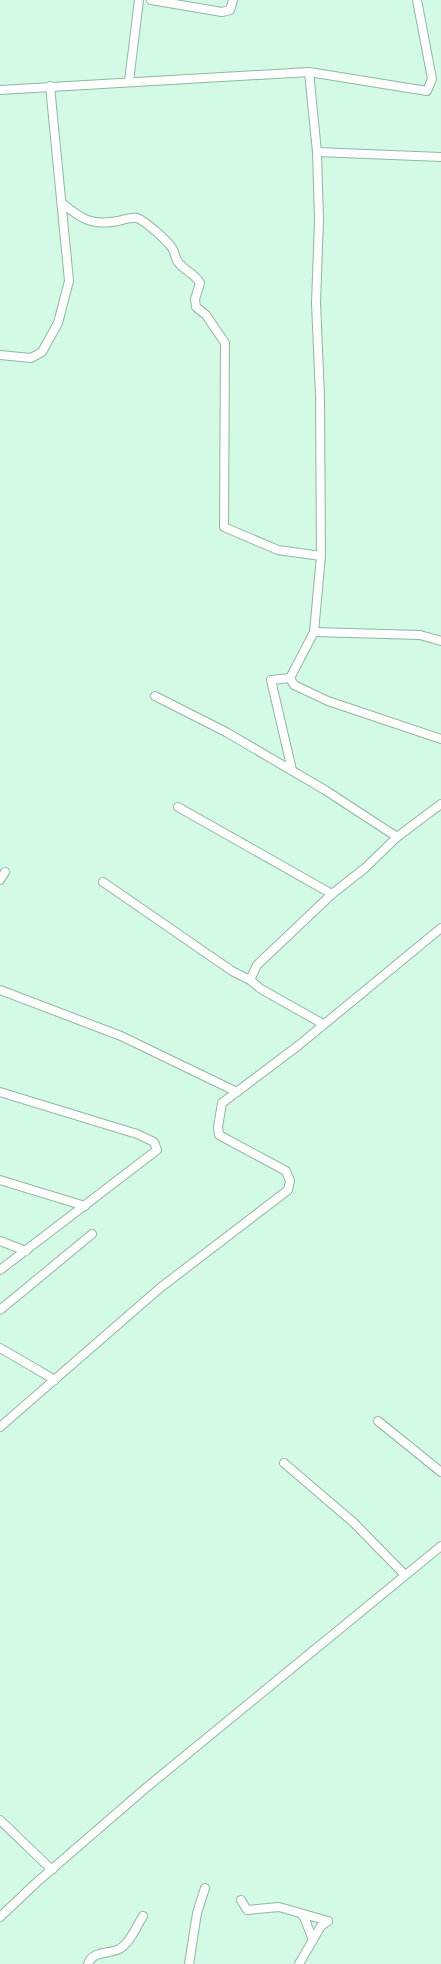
<svg xmlns="http://www.w3.org/2000/svg" width="441" height="1964" font-family="Helvetica,sans-serif">
<style>
.lines{fill:none;stroke-linecap:round;stroke-linejoin:round}
.street-casing{stroke:#91b6a3;stroke-width:10}
.street{stroke:#fff;stroke-width:8}
</style>
<rect width="100%" height="100%" fill="#d3fae4"/>
<g class="lines">
<defs>
<g id="street">
<polyline points="151,0 222,12 230,10 233,0"/>
<polyline points="309,72 317,152 319,220 316,303 320,396 321,556 314,632 290,678 294,685 328,701 441,739"/>
<polyline points="129,81 139,0"/>
<polyline points="0,90 309,72 427,91 432,79 417,0"/>
<polyline points="317,152 441,157"/>
<path d="M62,203C81,219 92,226 118,221C123,220 131,217 137,218C145,221 167,240 172,248C175,252 175,258 178,262C185,271 195,274 200,283L195,299L196,307L206,315L225,343L224,527L278,550L321,556"/>
<polyline points="0,355 31,358 42,352 58,323 69,281 50,86"/>
<polyline points="314,632 420,635 441,641"/>
<polyline points="290,678 271,680 292,770"/>
<polyline points="155,696 226,732 325,790 397,837"/>
<polyline points="178,807 332,894"/>
<polyline points="0,880 5,872"/>
<polyline points="103,882 232,971 250,980 261,989 323,1024"/>
<polyline points="250,980 257,965 332,894 365,868 397,837 441,804"/>
<polyline points="0,990 121,1036 237,1092"/>
<polyline points="0,1092 137,1134 154,1142 157,1150 0,1270"/>
<polyline points="0,1180 85,1206"/>
<polyline points="0,1241 26,1251"/>
<polyline points="0,1310 92,1234"/>
<polyline points="0,1348 55,1380"/>
<polyline points="378,1421 441,1472"/>
<polyline points="0,1427 160,1288 288,1190 290,1181 286,1171 219,1135 218,1127 222,1103 299,1045 441,928"/>
<polyline points="284,1463 353,1522 405,1575"/>
<polyline points="0,1820 52,1870"/>
<polyline points="241,1900 247,1910 279,1907 328,1921"/>
<polyline points="300,1913 304,1917 313,1940"/>
<polyline points="0,1917 37,1882 147,1787 441,1546"/>
<path d="M88,1964C92,1951 109,1954 119,1949C130,1944 137,1925 143,1916"/>
<polyline points="189,1964 197,1913 205,1888"/>
<polyline points="299,1964 321,1926 328,1921"/>
</g>
</defs>
<!-- street casing -->
<use href="#street" class="street-casing"/>
<!-- street -->
<use href="#street" class="street"/>
</g>
</svg>
